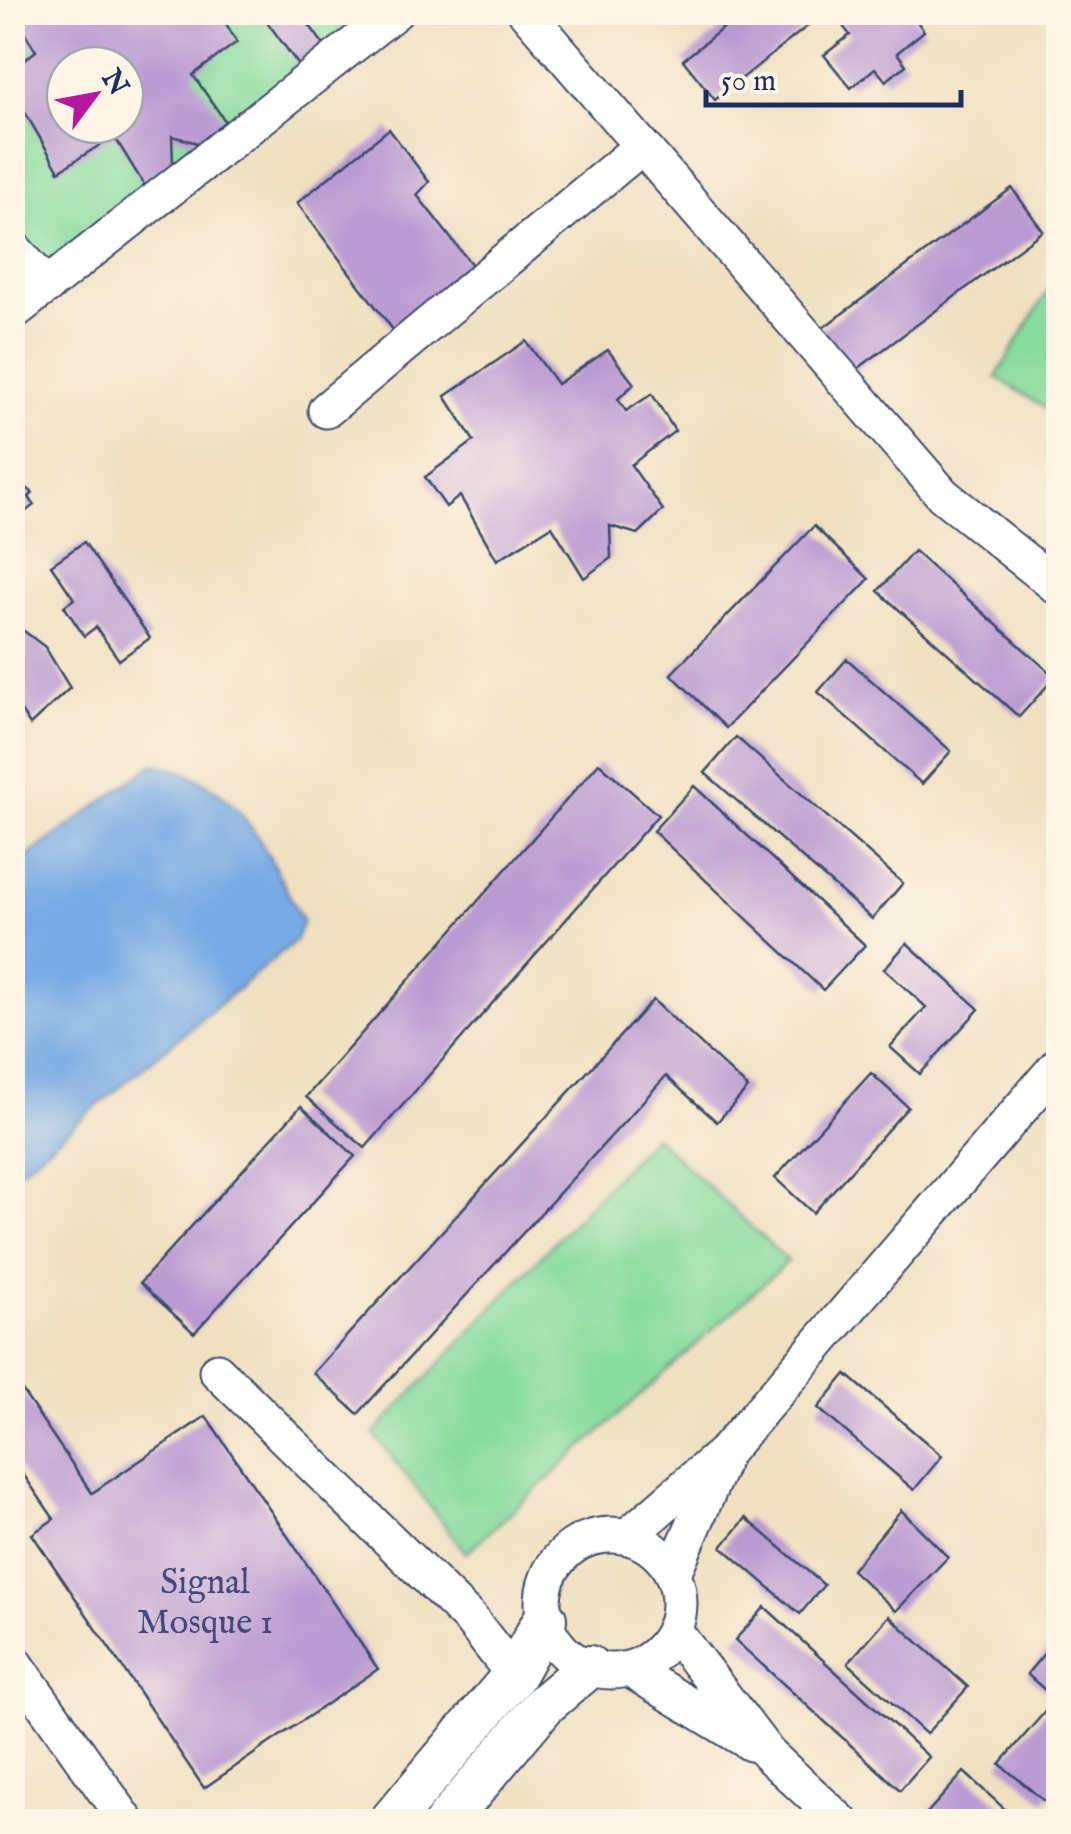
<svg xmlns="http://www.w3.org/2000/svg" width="1071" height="1834" font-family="'IM FELL English',serif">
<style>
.green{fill:#88dc9e;stroke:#52867e;stroke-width:2.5;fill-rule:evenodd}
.water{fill:#78abe4;stroke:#4a6da1;stroke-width:2.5}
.building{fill:#ba9ad2;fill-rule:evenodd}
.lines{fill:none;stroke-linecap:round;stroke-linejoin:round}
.minor-casing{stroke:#3b4a6d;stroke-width:39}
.major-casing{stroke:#3b4a6d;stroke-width:46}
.minor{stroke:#fff;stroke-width:35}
.major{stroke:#fff;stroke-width:42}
.labels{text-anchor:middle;stroke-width:9;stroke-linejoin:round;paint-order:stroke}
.number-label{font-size:35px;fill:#434a7b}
</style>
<rect width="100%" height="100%" fill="#fcf5e5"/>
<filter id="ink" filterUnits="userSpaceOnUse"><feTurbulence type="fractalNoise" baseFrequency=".01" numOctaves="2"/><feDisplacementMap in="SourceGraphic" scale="20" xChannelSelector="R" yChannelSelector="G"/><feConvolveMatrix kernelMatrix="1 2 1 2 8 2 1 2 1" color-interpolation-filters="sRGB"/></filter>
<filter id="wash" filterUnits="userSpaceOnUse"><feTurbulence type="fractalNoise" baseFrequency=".0048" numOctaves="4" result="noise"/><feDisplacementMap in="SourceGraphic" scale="40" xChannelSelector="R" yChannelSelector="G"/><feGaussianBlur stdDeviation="2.25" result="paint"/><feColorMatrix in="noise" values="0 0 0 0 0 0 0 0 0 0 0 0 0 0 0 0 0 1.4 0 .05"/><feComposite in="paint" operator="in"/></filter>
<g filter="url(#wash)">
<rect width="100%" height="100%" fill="#f0e0c1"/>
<!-- green -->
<g class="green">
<path d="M12,13H395L47,286L13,248ZM65,65H125V125H65Z"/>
<polygon points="1058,274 1058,416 996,377"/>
<polygon points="654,1136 788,1261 466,1553 374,1434"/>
</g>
<!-- water -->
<path class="water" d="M154,764C243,780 264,850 303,922L295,941L13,1176V867Z"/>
<g id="blocks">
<!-- building -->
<g class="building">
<path d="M12,12H182L189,21L202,12H219L237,42L193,75L225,121L201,144L172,136L173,168L146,188L114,136L59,171L22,107L12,114V69L36,51ZM65,65H125V125H65Z"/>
<polygon points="260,12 300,12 331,55 305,74"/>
<polygon points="743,12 825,12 715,100 683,60"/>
<polygon points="832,12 866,12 871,20 880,12 910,12 924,31 897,53 906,65 886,81 875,68 851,88 824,55 850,35"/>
<polygon points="389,129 429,182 417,195 479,274 397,335 297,203"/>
<polygon points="1012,188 1043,231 852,373 820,330"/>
<polygon points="526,341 557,384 608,350 634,384 618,399 626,411 652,394 675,431 631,465 663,510 638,534 610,526 611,558 584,578 552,526 497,560 460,496 446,507 425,477 474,441 445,396"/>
<polygon points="12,476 33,493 29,497 34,505 12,522"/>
<polygon points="814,526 869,579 726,728 671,674"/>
<polygon points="84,542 150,638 119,660 96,627 84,636 64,606 74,599 51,565"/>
<polygon points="914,551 1055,677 1019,717 878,591"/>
<polygon points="12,622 45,647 70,688 30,725 12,697"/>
<polygon points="847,659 951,751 922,784 818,692"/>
<polygon points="736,737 903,883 872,919 705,773"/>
<polygon points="599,763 658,815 365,1148 306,1097"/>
<polygon points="694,786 865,945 823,990 653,831"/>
<polygon points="907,943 979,1009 920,1074 890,1047 926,1007 884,969"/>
<polygon points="653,1000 748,1088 717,1122 666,1076 358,1414 313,1373"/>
<polygon points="871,1073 908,1107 813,1213 775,1178"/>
<polygon points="301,1106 355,1156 194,1333 140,1283"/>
<polygon points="846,1374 942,1456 914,1490 818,1408"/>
<polygon points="12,1376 92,1493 206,1416 378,1669 204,1788 32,1534 54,1519 12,1458"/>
<polygon points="901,1510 948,1557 896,1611 852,1570"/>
<polygon points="746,1518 824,1585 800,1614 722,1547"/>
<polygon points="765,1607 929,1757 900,1790 735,1640"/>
<polygon points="889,1616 968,1687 926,1734 848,1663"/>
<polygon points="1058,1637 1058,1702 1027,1674"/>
<polygon points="1049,1707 1058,1715 1058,1785 1044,1801 1000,1764"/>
<polygon points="964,1772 1019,1822 919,1822"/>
</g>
</g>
</g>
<g filter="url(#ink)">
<use href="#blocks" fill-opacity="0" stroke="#3b4a6d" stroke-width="2.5"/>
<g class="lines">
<defs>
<g id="minor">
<polyline points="526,12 943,495 1058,587"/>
<polyline points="12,247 47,286"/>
<polyline points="12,313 395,12"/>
<polyline points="326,410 641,147"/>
<polyline points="217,1371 471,1620 514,1675"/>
<circle cx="611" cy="1603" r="68"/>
<polyline points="628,1536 727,1450 1058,1065"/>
<polyline points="673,1573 722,1460"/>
<polyline points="674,1631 768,1754 841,1822"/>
<polyline points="12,1659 127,1822"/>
<polyline points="631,1670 751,1743"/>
</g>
<g id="major">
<polyline points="390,1822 514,1675 545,1619"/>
<polyline points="446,1822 544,1705 589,1667"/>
</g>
</defs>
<!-- minor casing -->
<use href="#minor" class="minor-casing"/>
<!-- major casing -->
<use href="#major" class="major-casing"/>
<!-- minor -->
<use href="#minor" class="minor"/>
<!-- major -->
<use href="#major" class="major"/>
</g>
</g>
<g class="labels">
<!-- number labels -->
<g class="number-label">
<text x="205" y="1593">Signal<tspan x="205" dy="40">Mosque 1</tspan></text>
</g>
</g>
<!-- margin -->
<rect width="1071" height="1834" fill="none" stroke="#fcf5e5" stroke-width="50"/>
<!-- north arrow -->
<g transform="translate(95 95) rotate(58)"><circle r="48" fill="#fcf5e5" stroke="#a2a6af" stroke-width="2.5"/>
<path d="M0-8L18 38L0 25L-18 38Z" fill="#b5179e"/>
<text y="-15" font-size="28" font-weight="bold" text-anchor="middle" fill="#1b2f5e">N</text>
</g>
<!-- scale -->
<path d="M706 90v15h255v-15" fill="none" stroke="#1b2f5e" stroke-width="5"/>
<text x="721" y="90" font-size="30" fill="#1b2f5e" stroke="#fcf5e5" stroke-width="8" paint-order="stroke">50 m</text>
</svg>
